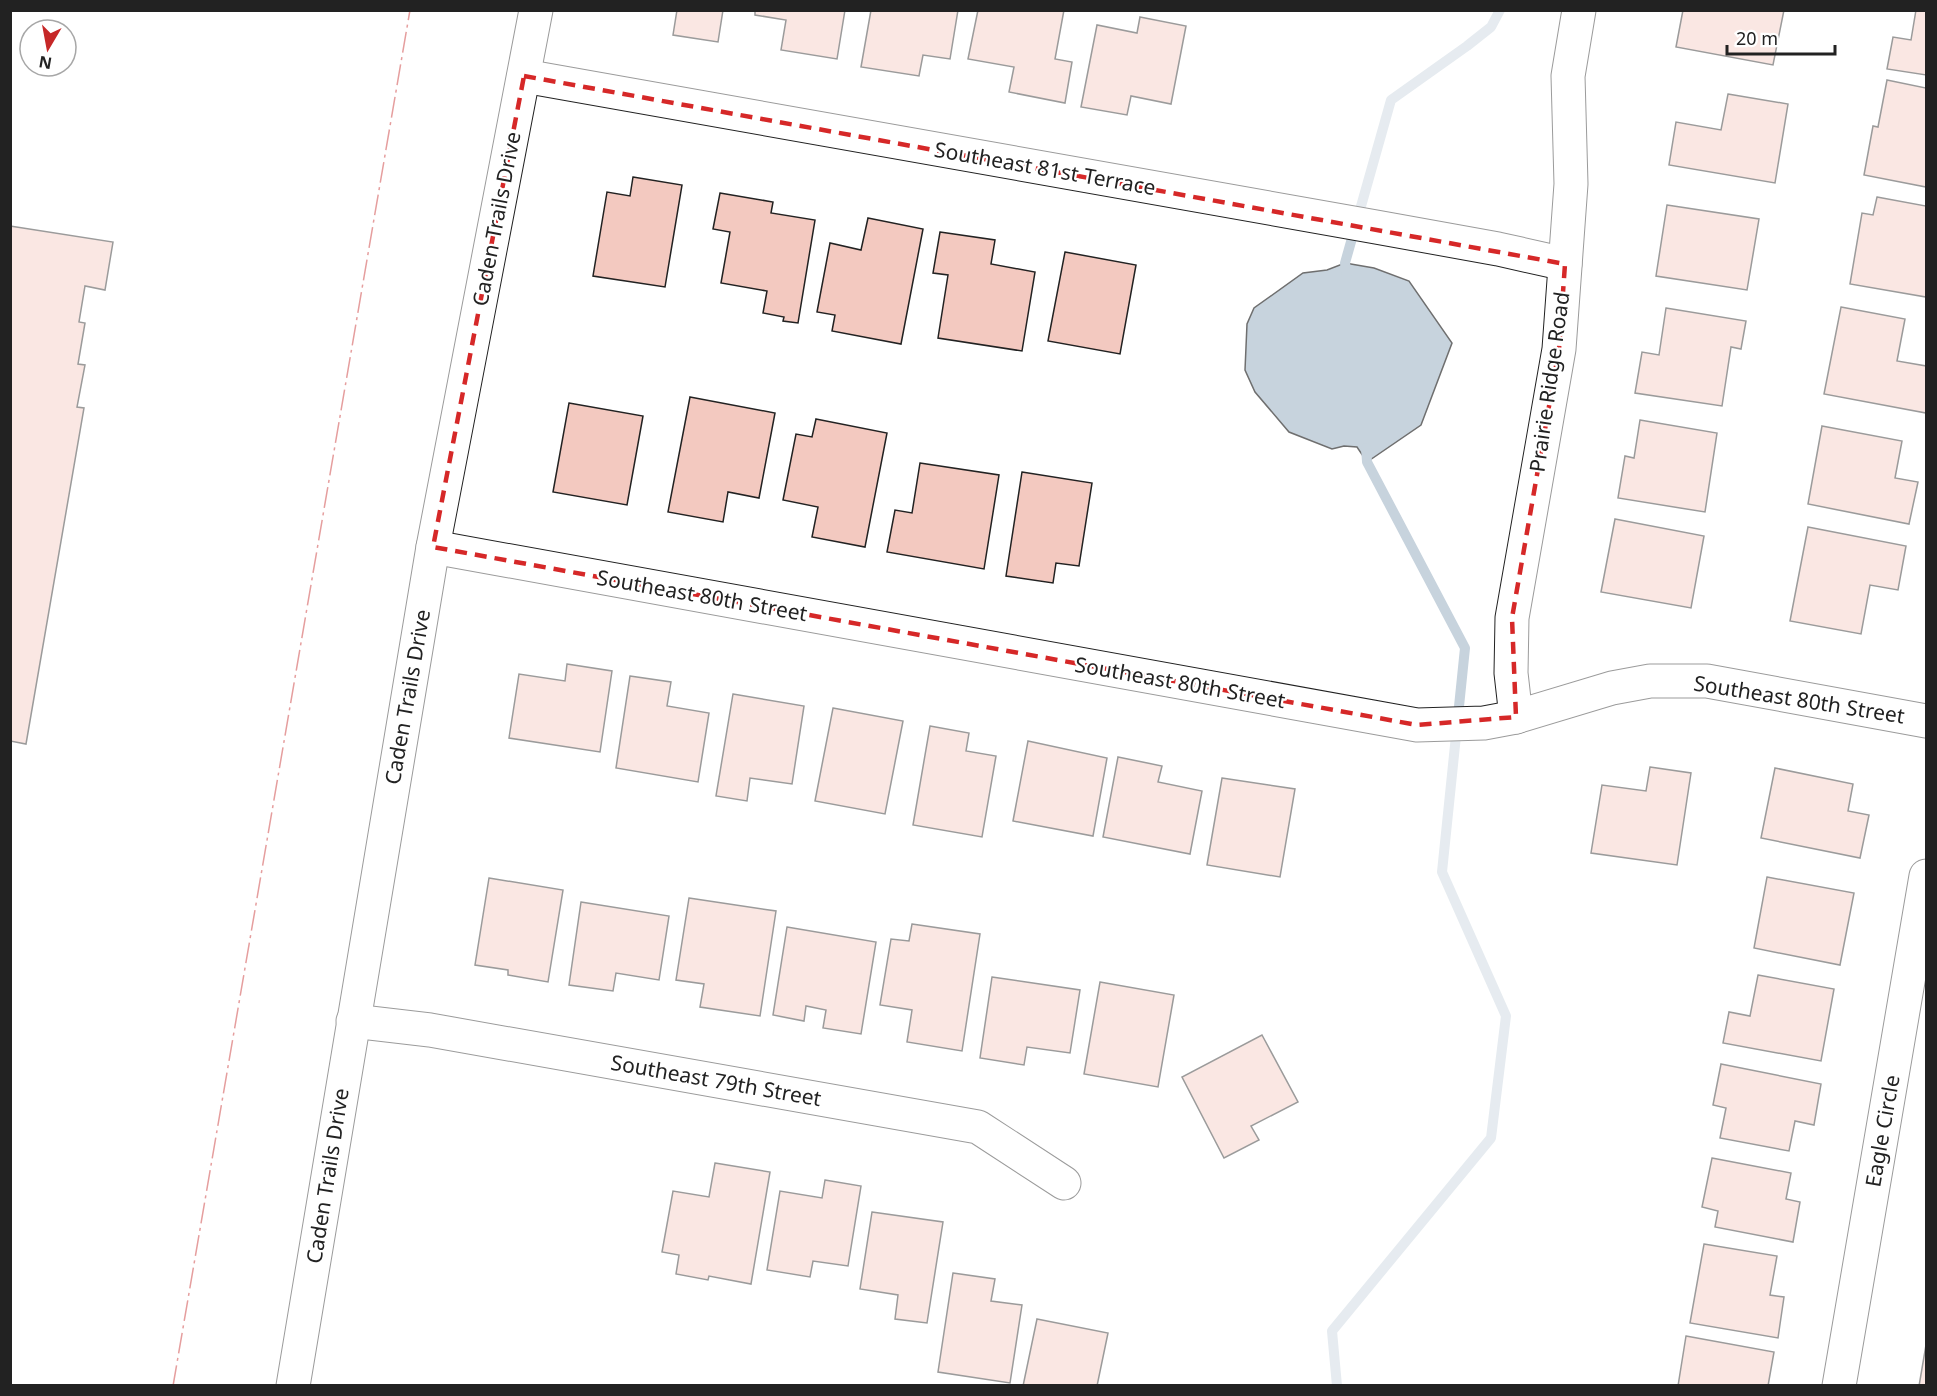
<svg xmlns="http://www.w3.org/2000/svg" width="1937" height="1396" font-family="'Noto Sans',sans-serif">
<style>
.water{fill:#c7d3dd;stroke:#6f6f6f;stroke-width:1.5}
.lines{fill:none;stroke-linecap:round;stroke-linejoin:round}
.stream{stroke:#c7d3dd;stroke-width:10}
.building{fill:#f3c9c0;stroke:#222;stroke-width:1.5}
.minor-casing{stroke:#222;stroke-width:35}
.minor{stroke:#fff;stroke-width:33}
.power{stroke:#c62828;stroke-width:1.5;stroke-dasharray:21 4.5 3 4.5;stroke-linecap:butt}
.marked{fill:none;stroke:#d62828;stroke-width:4.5;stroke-dasharray:12 8;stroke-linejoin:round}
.labels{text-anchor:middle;stroke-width:4.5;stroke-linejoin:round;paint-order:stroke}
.street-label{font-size:21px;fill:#222;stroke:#fff}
</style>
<rect width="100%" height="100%" fill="#fff"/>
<!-- water -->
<polygon class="water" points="1345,263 1374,268 1409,281 1452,343 1421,425 1367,462 1357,447 1344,446 1332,449 1289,432 1255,392 1245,370 1247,324 1254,308 1303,273 1327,270"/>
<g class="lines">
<!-- stream -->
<g class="stream">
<polyline points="1347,278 1345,263 1391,100 1467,46 1491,27 1500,10"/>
<polyline points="1337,1386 1332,1331 1491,1138 1506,1016 1442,872 1465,648 1367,462 1366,448"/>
</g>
</g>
<!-- building -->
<g class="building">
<polygon points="677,10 723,10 718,42 673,35"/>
<polygon points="755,10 845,10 837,59 781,50 786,20 755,15"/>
<polygon points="871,10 958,10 950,59 923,55 919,76 861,67"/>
<polygon points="978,10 1064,10 1055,59 1072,62 1065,103 1009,92 1014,67 968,59"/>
<polygon points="1683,10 1784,10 1773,65 1676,47"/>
<polygon points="1916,10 1926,10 1926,75 1887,69 1893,37 1911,40"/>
<polygon points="1140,17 1186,26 1171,104 1131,96 1127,115 1081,107 1097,25 1137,33"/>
<polygon points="1887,80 1926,88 1926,187 1864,175 1873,126 1878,127"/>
<polygon points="1728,94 1788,104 1775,183 1669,165 1676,122 1721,130"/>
<polygon points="633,177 682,185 665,287 593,276 607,192 630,196"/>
<polygon points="720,193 773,202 771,213 815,220 798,323 783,321 784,317 763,313 767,291 721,283 730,232 713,229"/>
<polygon points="1877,197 1926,206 1926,297 1850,284 1862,213 1873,215"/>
<polygon points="1667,205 1759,219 1747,290 1656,276"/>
<polygon points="868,218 923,229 901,344 832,331 835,315 817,312 830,243 861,250"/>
<polygon points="10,226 113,242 105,290 85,286 79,322 85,323 78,364 85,365 77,407 84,408 26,744 10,741"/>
<polygon points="940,232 995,240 991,264 1035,272 1022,351 938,338 948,275 933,273"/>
<polygon points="1065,252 1136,265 1120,354 1048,341"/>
<polygon points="1841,307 1905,319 1897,361 1926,366 1926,413 1824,394"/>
<polygon points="1666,308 1746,321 1741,349 1731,347 1722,406 1635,393 1642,352 1659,355"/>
<polygon points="690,397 775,413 759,498 728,492 723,522 668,512"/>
<polygon points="569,403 643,416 627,505 553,492"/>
<polygon points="816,419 887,433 865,547 812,537 818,507 783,500 796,434 812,437"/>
<polygon points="1640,420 1717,433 1705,512 1618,498 1625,456 1634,458"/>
<polygon points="1822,426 1902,441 1895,478 1918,482 1909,524 1808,504"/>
<polygon points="920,463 999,475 984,569 887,552 895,510 912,513"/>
<polygon points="1022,472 1092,483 1079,566 1056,563 1053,583 1006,576"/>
<polygon points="1615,519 1704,536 1691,608 1601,592"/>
<polygon points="1808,527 1906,546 1898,590 1870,585 1861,634 1790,621"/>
<polygon points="567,664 612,671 600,752 509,738 519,674 565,681"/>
<polygon points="630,676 671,682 667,706 709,713 698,782 616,768"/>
<polygon points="733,694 804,706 792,784 750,778 747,801 716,796"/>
<polygon points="833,708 903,721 885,814 815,801"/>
<polygon points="930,726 969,733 966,751 996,756 982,837 913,825"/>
<polygon points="1028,741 1107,758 1093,836 1013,821"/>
<polygon points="1118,757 1162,766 1158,782 1202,791 1190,854 1103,837"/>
<polygon points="1650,767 1691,773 1677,865 1591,853 1602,785 1646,791"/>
<polygon points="1775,768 1853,784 1848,811 1869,815 1860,858 1761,838"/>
<polygon points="1222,778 1295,789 1280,877 1207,865"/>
<polygon points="1767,877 1854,893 1840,965 1754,948"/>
<polygon points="489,878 563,890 548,982 508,975 508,970 475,965"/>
<polygon points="689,898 776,911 760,1016 700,1007 704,984 676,980"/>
<polygon points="581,902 669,916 659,980 616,973 613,991 569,985"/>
<polygon points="912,924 980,934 962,1051 907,1042 912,1010 880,1005 891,939 909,941"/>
<polygon points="787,927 876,942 861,1034 823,1028 826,1010 806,1006 804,1021 773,1015"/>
<polygon points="1758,975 1834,989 1821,1061 1723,1043 1729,1012 1750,1016"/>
<polygon points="992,977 1080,990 1070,1053 1027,1047 1024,1065 980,1058"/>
<polygon points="1100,982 1174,995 1158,1087 1084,1074"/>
<polygon points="1262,1035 1298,1102 1251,1126 1259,1140 1224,1158 1182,1077"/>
<polygon points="1721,1064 1821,1084 1814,1125 1795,1121 1789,1151 1720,1138 1726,1108 1713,1105"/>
<polygon points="1712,1158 1791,1173 1786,1199 1800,1202 1793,1242 1715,1227 1718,1211 1702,1207"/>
<polygon points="715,1163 770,1172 751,1284 709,1276 708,1280 676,1274 679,1255 662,1252 673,1191 709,1197"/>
<polygon points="825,1180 861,1186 848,1266 813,1261 810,1277 767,1270 780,1191 822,1198"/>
<polygon points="872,1212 943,1222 927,1323 895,1319 898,1295 860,1289"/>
<polygon points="1704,1244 1777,1256 1770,1295 1784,1297 1778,1338 1690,1323"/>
<polygon points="953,1273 995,1279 991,1301 1022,1305 1010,1383 938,1372"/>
<polygon points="1037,1319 1108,1333 1097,1386 1023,1386"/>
<polygon points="1686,1336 1774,1352 1768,1386 1678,1386"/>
<polygon points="1926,1345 1926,1386 1919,1386"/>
</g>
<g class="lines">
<defs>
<g id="minor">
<polyline points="524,76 1376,227 1498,249 1565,264"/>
<polyline points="433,547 1417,725 1484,723 1516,717 1612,688 1650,681 1707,681 1926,721"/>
<polyline points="1516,717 1511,673 1512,618 1559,349 1571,184 1568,76 1579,10"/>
<polyline points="353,1021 430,1030 978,1127 1064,1183"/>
<polyline points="293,1386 433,547 536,10"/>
<polyline points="1839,1386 1926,876"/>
</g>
</defs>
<!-- minor casing -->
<use href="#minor" class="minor-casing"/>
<!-- minor -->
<use href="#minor" class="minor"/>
<!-- power -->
<polyline class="power" points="173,1386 410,10"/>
</g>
<!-- marked area -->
<path d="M0 0H1937V1396H0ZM524,76L1565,264L1559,349L1512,618L1516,717L1417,725L433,547Z" fill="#fff" fill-opacity=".55" fill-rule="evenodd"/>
<path class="marked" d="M524,76L1565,264L1559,349L1512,618L1516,717L1417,725L433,547Z"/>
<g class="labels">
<!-- street labels -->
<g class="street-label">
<text transform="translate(1045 169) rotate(10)" y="7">Southeast 81st Terrace</text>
<text transform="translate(497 219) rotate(-79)" y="7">Caden Trails Drive</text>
<text transform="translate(1550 382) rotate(-82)" y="7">Prairie Ridge Road</text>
<text transform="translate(702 596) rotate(10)" y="7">Southeast 80th Street</text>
<text transform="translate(1180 683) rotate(10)" y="7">Southeast 80th Street</text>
<text transform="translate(408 697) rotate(-80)" y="7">Caden Trails Drive</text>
<text transform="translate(1799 700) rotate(9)" y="7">Southeast 80th Street</text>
<text transform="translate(716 1081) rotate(10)" y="7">Southeast 79th Street</text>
<text transform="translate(1883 1131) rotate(-80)" y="7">Eagle Circle</text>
<text transform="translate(328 1176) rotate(-81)" y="7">Caden Trails Drive</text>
</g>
</g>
<!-- border -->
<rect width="1937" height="1396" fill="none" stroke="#222222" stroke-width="24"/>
<!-- north arrow -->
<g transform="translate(48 48) rotate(190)"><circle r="28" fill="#ffffff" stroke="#a7a7a7" stroke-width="1.5"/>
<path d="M0-4.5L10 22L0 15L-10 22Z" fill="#c62828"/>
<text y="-9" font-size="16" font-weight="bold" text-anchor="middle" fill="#222222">N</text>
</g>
<!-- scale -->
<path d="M1727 45v9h108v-9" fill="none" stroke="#222222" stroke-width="3"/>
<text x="1736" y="45" font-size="18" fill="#222222" stroke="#ffffff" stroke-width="4.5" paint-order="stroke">20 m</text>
</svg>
